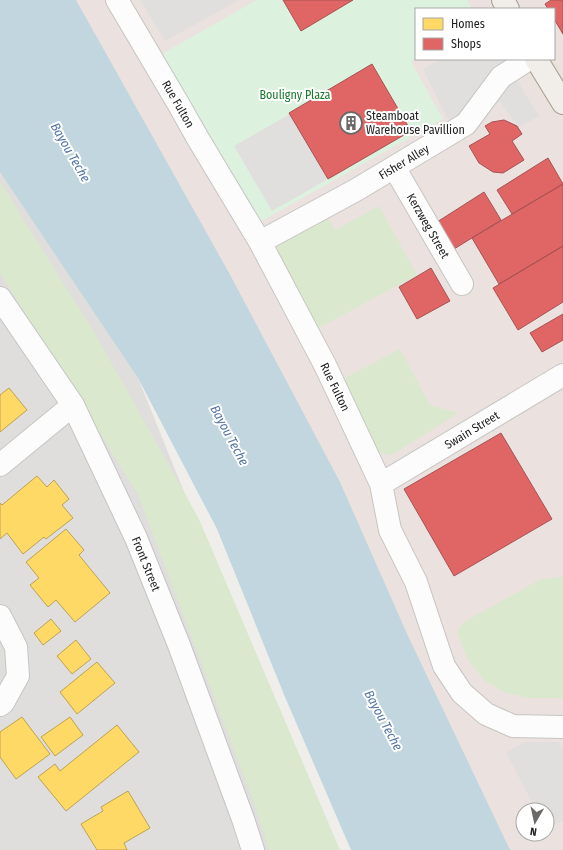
<svg xmlns="http://www.w3.org/2000/svg" width="563" height="850" font-family="'Fira Sans Condensed',sans-serif">
	<style>
		.residential { fill: #dfdedc }
		.commercial { fill: #ebe1de; fill-rule: evenodd }
		.grass { fill: #dae9cd }
		.park { fill: #dcf2de }
		.parking { fill: #e0dfde }
		.water { fill: #c2d6df }
		.homes { fill: #ffd966; stroke: #bda252 }
		.shops { fill: #e06666; stroke: #a75252 }
		.lines { fill: none; stroke-linecap: round; stroke-linejoin: round }
		.minor-casing { stroke: #c5c5c3; stroke-width: 24 }
		.primary-casing { stroke: #a49d8a; stroke-width: 24 }
		.minor { stroke: #fdfcfc; stroke-width: 22 }
		.primary { stroke: #f1ede8; stroke-width: 22 }
		.labels { text-anchor: middle; stroke-width: 4; stroke-linejoin: round; paint-order: stroke }
		.park-label { font-size: 12px; fill: #187828; stroke: #fff }
		.street-label { font-size: 12px; fill: #222; stroke: #fff }
		.poi-label { font-size: 12px; fill: #222; stroke: #fff; text-anchor: start }
		.water-label { font-size: 13px; font-style: italic; fill: #5374a1; stroke: #fff }
	</style>
	<rect width="100%" height="100%" fill="#efeeeb"/>
	<path class="residential" d="M0 166 138 378 329 850H0Z"/>
	<path class="commercial" d="M49 0H563V850H504ZM416 9H554V59H416ZM523 810H547V834H523Z"/>
	<path class="grass" d="M0 182 95 334 199 519 340 850H269L253 800 138 494 0 273Z
		M379 206 417 275 315 330 270 249 328 218 335 230Z
		M400 349 430 405 458 413 392 455 377 453 339 381Z
		M563 577V698H530L505 693 484 680 468 660 457 632 462 623 541 579Z"/>
	<path class="park" d="M257 0H467L472 9H416V59L411 62 443 119 258 223 162 54Z"/>
	<path class="parking" d="M140 0H239L165 41Z
		M441 59H504L539 116 519 127 500 102 478 114 472 124 447 118 423 69Z
		M290 114 328 179 272 211 234 146Z
		M525 742H559L563 749V821L547 829V810H536L506 752Z"/>
	<path class="water" d="M0 0H76L228 271 340 482 408 636 510 850H351L285 697 217 529 138 378 0 172Z"/>
	<path class="homes" d="M9 388 27 410 0 432V395Z
		M37 476 47 487 54 480 69 499 62 505 73 518 46 539 44 537 23 554 7 533 0 539V503L2 505Z
		M66 529 84 550 79 555 110 593 75 622 56 600 48 607 30 585 39 578 26 562Z
		M51 619 61 631 43 645 34 633Z
		M76 640 91 659 72 674 57 656Z
		M97 662 115 683 77 714 60 692Z
		M22 717 50 754 16 779 0 757V732Z
		M70 717 83 735 55 756 41 737Z
		M117 725 139 752 66 811 38 777 55 764 60 771Z
		M128 791 150 828 124 843 127 850H97L81 824 103 811 101 807Z"/>
	<path class="shops" d="M283 0H353L301 31Z
		M551 0H563V34L554 19V9H548L545 4Z
		M372 64 411 131 328 179 289 113Z
		M504 120 517 126 522 134 512 141 524 160 503 173 493 172 479 163 469 146 490 134 485 126 492 122Z
		M548 158 563 184 512 214 497 190Z
		M563 184V246L499 284 472 238Z
		M484 192 501 220 454 249 437 222Z
		M563 246V302L518 330 493 288Z
		M431 268 450 301 417 319 399 287Z
		M563 314V340L542 352 530 333Z
		M501 433 552 519 454 576 404 489Z"/>
	<g class="lines">
		<g class="minor-casing">
			<path id="minor" d="M117 0 179 105 197 137 260 242 325 365 381 484 390 530 416 582 444 666 462 693 486 714 513 726 563 727
				M394 167 462 284
				M260 242 356 190 466 124 501 77 529 59
				M0 298 73 405 136 538 179 645 243 819 253 850
				M0 465 73 405
				M381 484 563 375
				M0 616 16 647 18 676 3 703 0 705"/>
		</g>
		<g class="primary-casing">
			<path id="primary" d="M503 0 508 9
				M536 59 563 103"/>
		</g>
		<use href="#minor" class="minor"/>
		<use href="#primary" class="primary"/>
	</g>
	<defs>
		<g id="building-ring" transform="scale(1.15)"><circle r="9.5" fill="#fff" stroke="#6a6968" stroke-width="1.5"/><path d="M-4-6H4V6H1V3H-1V6H-4ZM-2.5-4.3h1.7v1.8h-1.7ZM.8-4.3h1.7v1.8H.8ZM-2.5-1h1.7V.8h-1.7ZM.8-1h1.7V.8H.8Z" fill="#6a6968"/></g>
	</defs>
	<g fill-rule="evenodd">
		<use href="#building-ring" x="351" y="123"/>
	</g>
	<g class="labels">
		<g class="park-label">
			<text x="295" y="99">Bouligny Plaza</text>
		</g>
		<g class="street-label">
			<text transform="translate(178 104) rotate(60)" y="4">Rue Fulton</text>
			<text transform="translate(404 162) rotate(-31)" y="4">Fisher Alley</text>
			<text transform="translate(428 226) rotate(60)" y="4">Kerzweg Street</text>
			<text transform="translate(335 387) rotate(64)" y="4">Rue Fulton</text>
			<text transform="translate(472 430) rotate(-31)" y="4">Swain Street</text>
			<text transform="translate(146 564) rotate(68)" y="4">Front Street</text>
		</g>
		<g class="poi-label">
			<text x="366" y="120">Steamboat<tspan x="366" dy="14">Warehouse Pavillion</tspan></text>
		</g>
		<g class="water-label">
			<text transform="translate(71 152) rotate(60)" y="5">Bayou Teche</text>
			<text transform="translate(230 435) rotate(62)" y="5">Bayou Teche</text>
			<text transform="translate(384 720) rotate(62)" y="5">Bayou Teche</text>
		</g>
	</g>
	<rect x="415" y="8" width="140" height="52" fill="#ffffff" stroke="#a7a7a7"/>
	<rect x="423" y="18" width="20" height="12" fill="#ffd966" stroke="#a7a7a7"/>
	<text x="451" y="28" font-size="12" fill="#222222">Homes</text>
	<rect x="423" y="38" width="20" height="12" fill="#e06666" stroke="#a7a7a7"/>
	<text x="451" y="48" font-size="12" fill="#222222">Shops</text>
	<g transform="translate(535 822) rotate(189)"><circle r="19" fill="#ffffff" stroke="#a7a7a7"/>
	<path d="M0-3L7 15L0 10L-7 15Z" fill="#6a6968"/>
	<text y="-6" font-size="11" font-weight="bold" text-anchor="middle" fill="#222222">N</text>
	</g>
</svg>
